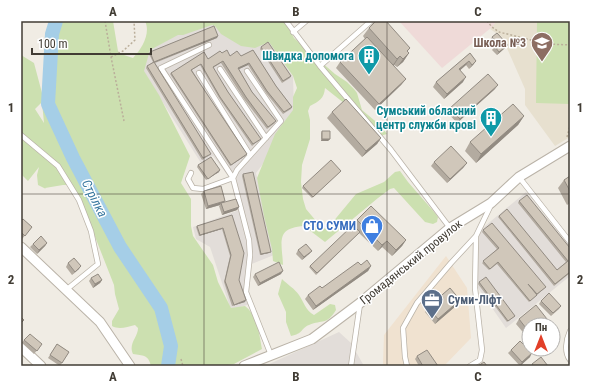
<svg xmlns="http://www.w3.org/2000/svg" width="591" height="387" font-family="'Roboto Condensed',sans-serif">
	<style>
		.commercial { fill: #f0e2d0 }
		.industrial { fill: #e2ddd9 }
		.education { fill: #e7e0cf }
		.medical { fill: #efdad8 }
		.green { fill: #cce0b0; fill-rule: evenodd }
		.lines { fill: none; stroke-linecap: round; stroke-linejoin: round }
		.river { stroke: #a5cee7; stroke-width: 14 }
		.lane-casing { stroke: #bab3a8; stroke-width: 6 }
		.street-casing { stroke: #bab3a8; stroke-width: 11 }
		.path { stroke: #baae9a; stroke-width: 1.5; stroke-dasharray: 2 2; stroke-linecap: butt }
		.lane { stroke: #fff; stroke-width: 4.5 }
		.street { stroke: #fff; stroke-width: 9 }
		.wall { fill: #b3aba0 }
		.shaded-wall { fill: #928b82 }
		.building { fill: #d0c7ba; stroke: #928b82 }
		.grid { fill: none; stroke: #413c34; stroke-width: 1; stroke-opacity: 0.55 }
		.labels { text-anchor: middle; stroke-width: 3; stroke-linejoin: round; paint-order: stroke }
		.education-label { font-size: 12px; font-weight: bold; fill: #785e54; stroke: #fff; text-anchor: end }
		.culture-label { font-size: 12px; font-weight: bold; fill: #0d838f; stroke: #fff; text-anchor: end }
		.shop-label { font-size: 12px; font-weight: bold; fill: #366cbe; stroke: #fff; text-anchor: end }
		.street-label { font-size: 12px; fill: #413c34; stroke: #fff }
		.service-label { font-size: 12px; font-weight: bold; fill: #4e5e75; stroke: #fff; text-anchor: start }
		.water-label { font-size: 13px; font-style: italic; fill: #3a78a0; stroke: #fff }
		.neatline { fill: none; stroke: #413c34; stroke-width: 1.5 }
		.grid-label { font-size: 13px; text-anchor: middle; font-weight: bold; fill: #413c34 }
	</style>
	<rect width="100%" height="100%" fill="#f0ece4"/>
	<path class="commercial" d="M446 256 467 288 471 338 444 366H384L383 363 384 335Z"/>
	<path class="industrial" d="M212 22 271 42 293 77 294 110 283 138 256 173 274 255 249 265 246 287 250 304 231 310 210 247 196 239 193 227 239 210 229 177 213 156 201 163 143 71 149 50 182 32Z
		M526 192 570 247V276L506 328 476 285 479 231Z
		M339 332 351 343 364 366H265Z"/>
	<path class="education" d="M497 21H570V137L555 146 525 105V89L502 37 490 29Z"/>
	<path class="medical" d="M399 21H497L492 27 442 68Z"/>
	<path class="green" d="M53 21H113L118 51 121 54 133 58C142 49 151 33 145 21H289L292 34 294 38 312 54 335 74 347 82 354 89 357 93 362 110 381 126 387 134 376 137 354 111 325 88C324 99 319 101 310 106L308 111 310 120V139L302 165 301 182 303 199 306 209 322 228 327 229 356 194 384 182 395 172 400 171 408 182 435 213 438 217 437 222 433 224 425 222 394 188 390 189 378 198 325 242 304 226C275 228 282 242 283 265L273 261 272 249 264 216 257 178 275 134 293 110V97L297 88 293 76 269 42 255 48 241 46 221 34 215 26 212 25 183 35H178L150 50 144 71 159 95 190 156 181 183 191 199V226L193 236 213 265 218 282 231 308 245 306C258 316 259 334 262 349L234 364 222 366H151C148 354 143 356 133 354 128 344 138 337 138 328L135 325C127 327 119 330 112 326V321L119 309 115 294 114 285 90 224 68 185H63L45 188 46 189 38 185 37 175 39 167 28 181 21 174V55L34 63 42 93 49 52ZM42 102 44 123 35 109Z
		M537 21H570V104L536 103Z
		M282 279C287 284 295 289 299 295 304 302 305 310 314 315L330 304 335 305 336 310C326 326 323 319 309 325 301 328 303 334 291 336L286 322V312L278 294Z"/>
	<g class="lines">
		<path class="river" d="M56 21 52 34 48 104 73 158 120 247 161 308 171 346 168 366"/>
		<g class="lane-casing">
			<path id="lane" d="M286 21 320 66 391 150 450 228
				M293 32 306 21
				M320 66 371 21
				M220 69 266 138
				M247 71 281 121 237 170 233 178 249 240 250 255 246 292 271 355
				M199 73 250 155
				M21 135 58 166 79 200 91 231 98 264 66 290
				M191 173 188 179 193 188 203 189 233 178 161 68 209 45
				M519 177 570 242
				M570 331C566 340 564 352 570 360
				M351 366 360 304
				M407 366 405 357 403 328 417 303 451 263 476 236
				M470 366 480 360 482 350 475 288 476 236 491 205"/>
		</g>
		<g class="street-casing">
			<path id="street" d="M21 247 100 322 130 366
				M21 347 41 366
				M244 366 312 339 360 303 450 228 491 203 519 177 570 146"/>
		</g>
		<path class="path" d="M105 21 111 57 124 121
			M487 21 492 27 499 32 547 44 570 45
			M111 57 123 51 135 40 134 21
			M567 137 570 126
			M181 359 183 366"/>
		<use href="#lane" class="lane"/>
		<use href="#street" class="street"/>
	</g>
	<path class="wall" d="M369 28 410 48 407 52 409 53 403 62 397 67 394 65 393 66 406 79 401 85 375 110 336 68 340 62 365 39 363 36Z
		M492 37 505 48 497 55 492 50 495 46 490 41Z
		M217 38 155 63 210 155 202 160 146 68 147 66 153 62 149 54 150 52Z
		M261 47 291 76 290 78 282 83 260 49Z
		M253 50 276 86 292 107 291 109 283 114 266 93 248 65 239 69 252 92 275 123 267 129 244 99 221 63 213 68 228 92 259 140 252 146 219 98 200 65 192 70 245 156 230 166 170 74 171 73 208 59 222 53 230 56H241Z
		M470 53 476 61 473 65 469 69 466 65 460 70 463 82 444 99 433 87 436 82Z
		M495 89 457 123 447 112 450 108Z
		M332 112 381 138 377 144 362 157 327 118Z
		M524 116 518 125 476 163 465 151 470 142Z
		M322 131 330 139 328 141H321V133Z
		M434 162 467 163 463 168 447 183 431 166Z
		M198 165 219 172 206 180 197 167Z
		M341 171 312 198 302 188 303 186Z
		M243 174 271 252 269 253 260 255 242 176Z
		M570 176V203L567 205 558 188 564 180Z
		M204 191 224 202 239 207 237 210 222 215 219 206 220 205 206 209 201 194Z
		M519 201 570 248V273L554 286 498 217 499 216 557 270 566 262 518 203Z
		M232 215 239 280 245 302 232 306 224 282 230 256 222 229 199 236 196 227 197 226Z
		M357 220 406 240 402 246 392 256 382 247 378 251 359 233 316 275 309 267 310 266 354 226Z
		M21 221 32 227 22 239 21 237Z
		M483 230 546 287 529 302 497 264 489 270 482 263 497 249 482 232Z
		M47 243 45 246 37 254 30 247 33 244Z
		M298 250 312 251 309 254 302 260 296 254Z
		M68 263 79 269 72 275 66 267Z
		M361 265 371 266 368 271 313 310 305 299 308 295 322 288Z
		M255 274H281L258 286 253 277Z
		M91 278 102 280 100 283 93 288 89 281Z
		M479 282 515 316 514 317 507 322 478 284Z
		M541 301 561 306 559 309 551 316 539 304Z
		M457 305 435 324 425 312 428 307Z
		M519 319H547L542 325H529V336L527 337 516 324Z
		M24 340 42 344 34 354 22 343Z
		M57 344 69 352 60 366 48 358Z
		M511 350 530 357 520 366 508 353Z
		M417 356 438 366H419L415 359Z"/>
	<path class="shaded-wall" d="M218 36 217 38 153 63 154 62Z
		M508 45 505 48 497 55 499 52Z
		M409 53 403 62 397 67 403 59Z
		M400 56 394 65 391 68 397 59Z
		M469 61 466 65 456 74 459 69Z
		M476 61 473 65 469 69 472 65Z
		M249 63 248 65 237 70 238 68Z
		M466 77 463 82 444 99 447 94Z
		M406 79 401 85 375 110 379 104Z
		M498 85 495 89 457 123 460 119Z
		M524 116 518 125 476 163 481 154Z
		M381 138 377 144 362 157 366 151Z
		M322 139H330L328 141H321Z
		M247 154 245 156 230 166 231 165Z
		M467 163 463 168 447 183 450 179Z
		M220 170 219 172 206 180 208 179Z
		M225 201 223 204 221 203 220 205 206 209 208 206Z
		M239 207 237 210 222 215 224 212Z
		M223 228 222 229 199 236 200 235Z
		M406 240 402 246 392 256 396 250Z
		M387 241 382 247 378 251 382 245Z
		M47 243 45 246 37 254 39 250Z
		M312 251 309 254 302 260 304 257Z
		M271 252 269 253 260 255 261 254Z
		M81 266 79 269 72 275Z
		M371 266 368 271 313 310 316 306Z
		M283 271 281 274 258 286 260 283Z
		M102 280 100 283 93 288 95 284Z
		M246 300 245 302 232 306 234 305Z
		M460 300 457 305 435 324 438 319Z
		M547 319 542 325H540Z
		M532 353 530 357 520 366 522 362Z"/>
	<path class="building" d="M376 21H386L410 48 407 51 409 53 403 59 400 56 397 59 369 28Z
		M214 26 218 36 154 62 150 52Z
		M497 33 508 45 499 52 495 47 498 44 492 37Z
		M367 37 406 79 379 104 340 62Z
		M268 42 291 76 283 81 261 47Z
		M227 50 230 56 237 51 241 56 253 50 276 86 292 107 284 112 267 91 249 63 238 68 252 92 276 121 268 127 246 97 223 61 213 67 228 92 261 139 253 144 220 97 201 64 191 70 247 154 231 165 171 73 204 52 208 59 220 51 222 53Z
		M470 53 476 61 472 65 469 61 459 69 466 77 447 94 436 82Z
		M154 62 211 154 203 158 147 66Z
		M488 74 498 85 460 119 450 108Z
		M346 99 381 138 366 151 332 112Z
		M513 104 524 116 481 154 470 142Z
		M322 131H330V139H322Z
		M451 146 467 163 450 179 434 162Z
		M211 157 220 170 208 179 198 165Z
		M331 160 341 171 313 197 303 186Z
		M253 172 271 252 261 254 243 174Z
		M570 176V191L564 180Z
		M221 186 225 201 208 206 204 191Z
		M527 195 570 248V272L555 284 499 216 507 209 557 270 568 261 519 201Z
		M236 199 239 207 224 212 221 203Z
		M371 206 406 240 396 250 387 241 382 245 357 220Z
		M232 215 244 253 239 280 246 300 234 305 225 281 231 255 223 228 200 235 197 226Z
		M23 219 32 227 25 236 21 232V221Z
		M492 223 546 287 537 294 528 284 537 295 530 301 498 262 490 269 483 261 499 248 483 230Z
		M353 225 360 232 317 273 310 266Z
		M41 236 47 243 39 250 33 244Z
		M306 244 312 251 304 257 298 250Z
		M74 258 81 266 75 272 68 263Z
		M367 260 371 266 316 306 308 295 320 286 322 288 358 262 361 265Z
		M279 262 283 271 260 283 255 274Z
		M98 274 102 280 95 284 91 278Z
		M486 277 515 316 508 321 479 282Z
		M450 288 460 300 438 319 428 307Z
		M549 293 561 306 553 313 541 301Z
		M536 305 547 319 540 325H529V332L519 319Z
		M21 317 24 320 21 323Z
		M30 334 42 344 37 351 24 340Z
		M520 341 532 353 522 362 511 350Z
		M57 344 69 352 62 363 50 355Z
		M427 350 438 366H423L417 356Z
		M541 357 548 366H533L532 364Z
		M484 362 487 366H478Z"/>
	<path class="grid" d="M204 21V366M387 21V366M21 194H570"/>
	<defs>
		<g id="school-pin" transform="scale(1.15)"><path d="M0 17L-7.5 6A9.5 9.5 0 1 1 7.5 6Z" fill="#8d6e63" stroke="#fff"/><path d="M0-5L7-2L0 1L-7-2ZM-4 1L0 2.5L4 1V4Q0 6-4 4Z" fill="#fff"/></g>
		<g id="building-pin" transform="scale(1.15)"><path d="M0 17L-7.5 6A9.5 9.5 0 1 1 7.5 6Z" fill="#0f9aa8" stroke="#fff"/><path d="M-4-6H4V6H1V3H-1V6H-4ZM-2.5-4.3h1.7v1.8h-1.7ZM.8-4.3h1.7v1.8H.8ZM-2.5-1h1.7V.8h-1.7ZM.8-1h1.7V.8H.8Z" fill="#fff"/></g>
		<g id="shop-pin" transform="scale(1.15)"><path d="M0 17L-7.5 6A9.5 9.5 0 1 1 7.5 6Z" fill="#3f7fe0" stroke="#fff"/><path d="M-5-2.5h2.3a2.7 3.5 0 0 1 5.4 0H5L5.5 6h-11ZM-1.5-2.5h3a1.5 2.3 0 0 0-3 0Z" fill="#fff"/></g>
		<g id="office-pin" transform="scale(1.15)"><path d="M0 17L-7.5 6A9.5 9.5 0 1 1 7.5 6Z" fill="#5c6f8a" stroke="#fff"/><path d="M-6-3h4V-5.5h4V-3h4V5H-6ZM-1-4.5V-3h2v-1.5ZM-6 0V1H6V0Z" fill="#fff"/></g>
	</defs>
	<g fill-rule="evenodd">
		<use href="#school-pin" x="542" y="43"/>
		<use href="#building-pin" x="369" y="56"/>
		<use href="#building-pin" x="491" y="118"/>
		<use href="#shop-pin" x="372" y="226"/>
		<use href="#office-pin" x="432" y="300"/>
	</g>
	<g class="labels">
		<g class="education-label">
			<text x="526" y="47">Школа №3</text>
		</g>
		<g class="culture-label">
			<text x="354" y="60">Швидка допомога</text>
			<text x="476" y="115">Сумський обласний<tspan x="476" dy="14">центр служби крові</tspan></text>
		</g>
		<g class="shop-label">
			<text x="356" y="230">СТО СУМИ</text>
		</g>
		<g class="street-label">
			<text transform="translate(411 262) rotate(-39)" y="4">Громадянський провулок</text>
		</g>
		<g class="service-label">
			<text x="448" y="304">Суми-Ліфт</text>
		</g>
		<g class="water-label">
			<text transform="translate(95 198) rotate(63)" y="5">Стрілка</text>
		</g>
	</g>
	<rect width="591" height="387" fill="none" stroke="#ffffff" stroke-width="44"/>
	<g transform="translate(541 337)"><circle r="19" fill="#ffffff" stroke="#b3b1ae"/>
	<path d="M0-3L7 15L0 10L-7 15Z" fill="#e23f28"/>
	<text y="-6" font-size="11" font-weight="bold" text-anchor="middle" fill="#413c34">Пн</text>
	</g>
	<path d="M32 48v6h119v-6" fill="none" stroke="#413c34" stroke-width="2"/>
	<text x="38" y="48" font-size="12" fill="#413c34" stroke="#ffffff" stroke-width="3" paint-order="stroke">100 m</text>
	<rect x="22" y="22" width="547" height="343" class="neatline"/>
	<g class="grid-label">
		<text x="113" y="16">A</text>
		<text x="296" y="16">B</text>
		<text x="478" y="16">C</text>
		<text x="11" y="112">1</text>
		<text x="580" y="112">1</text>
		<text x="11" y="284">2</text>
		<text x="580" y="284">2</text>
		<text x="113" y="381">A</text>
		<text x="296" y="381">B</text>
		<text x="478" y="381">C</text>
	</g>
</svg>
